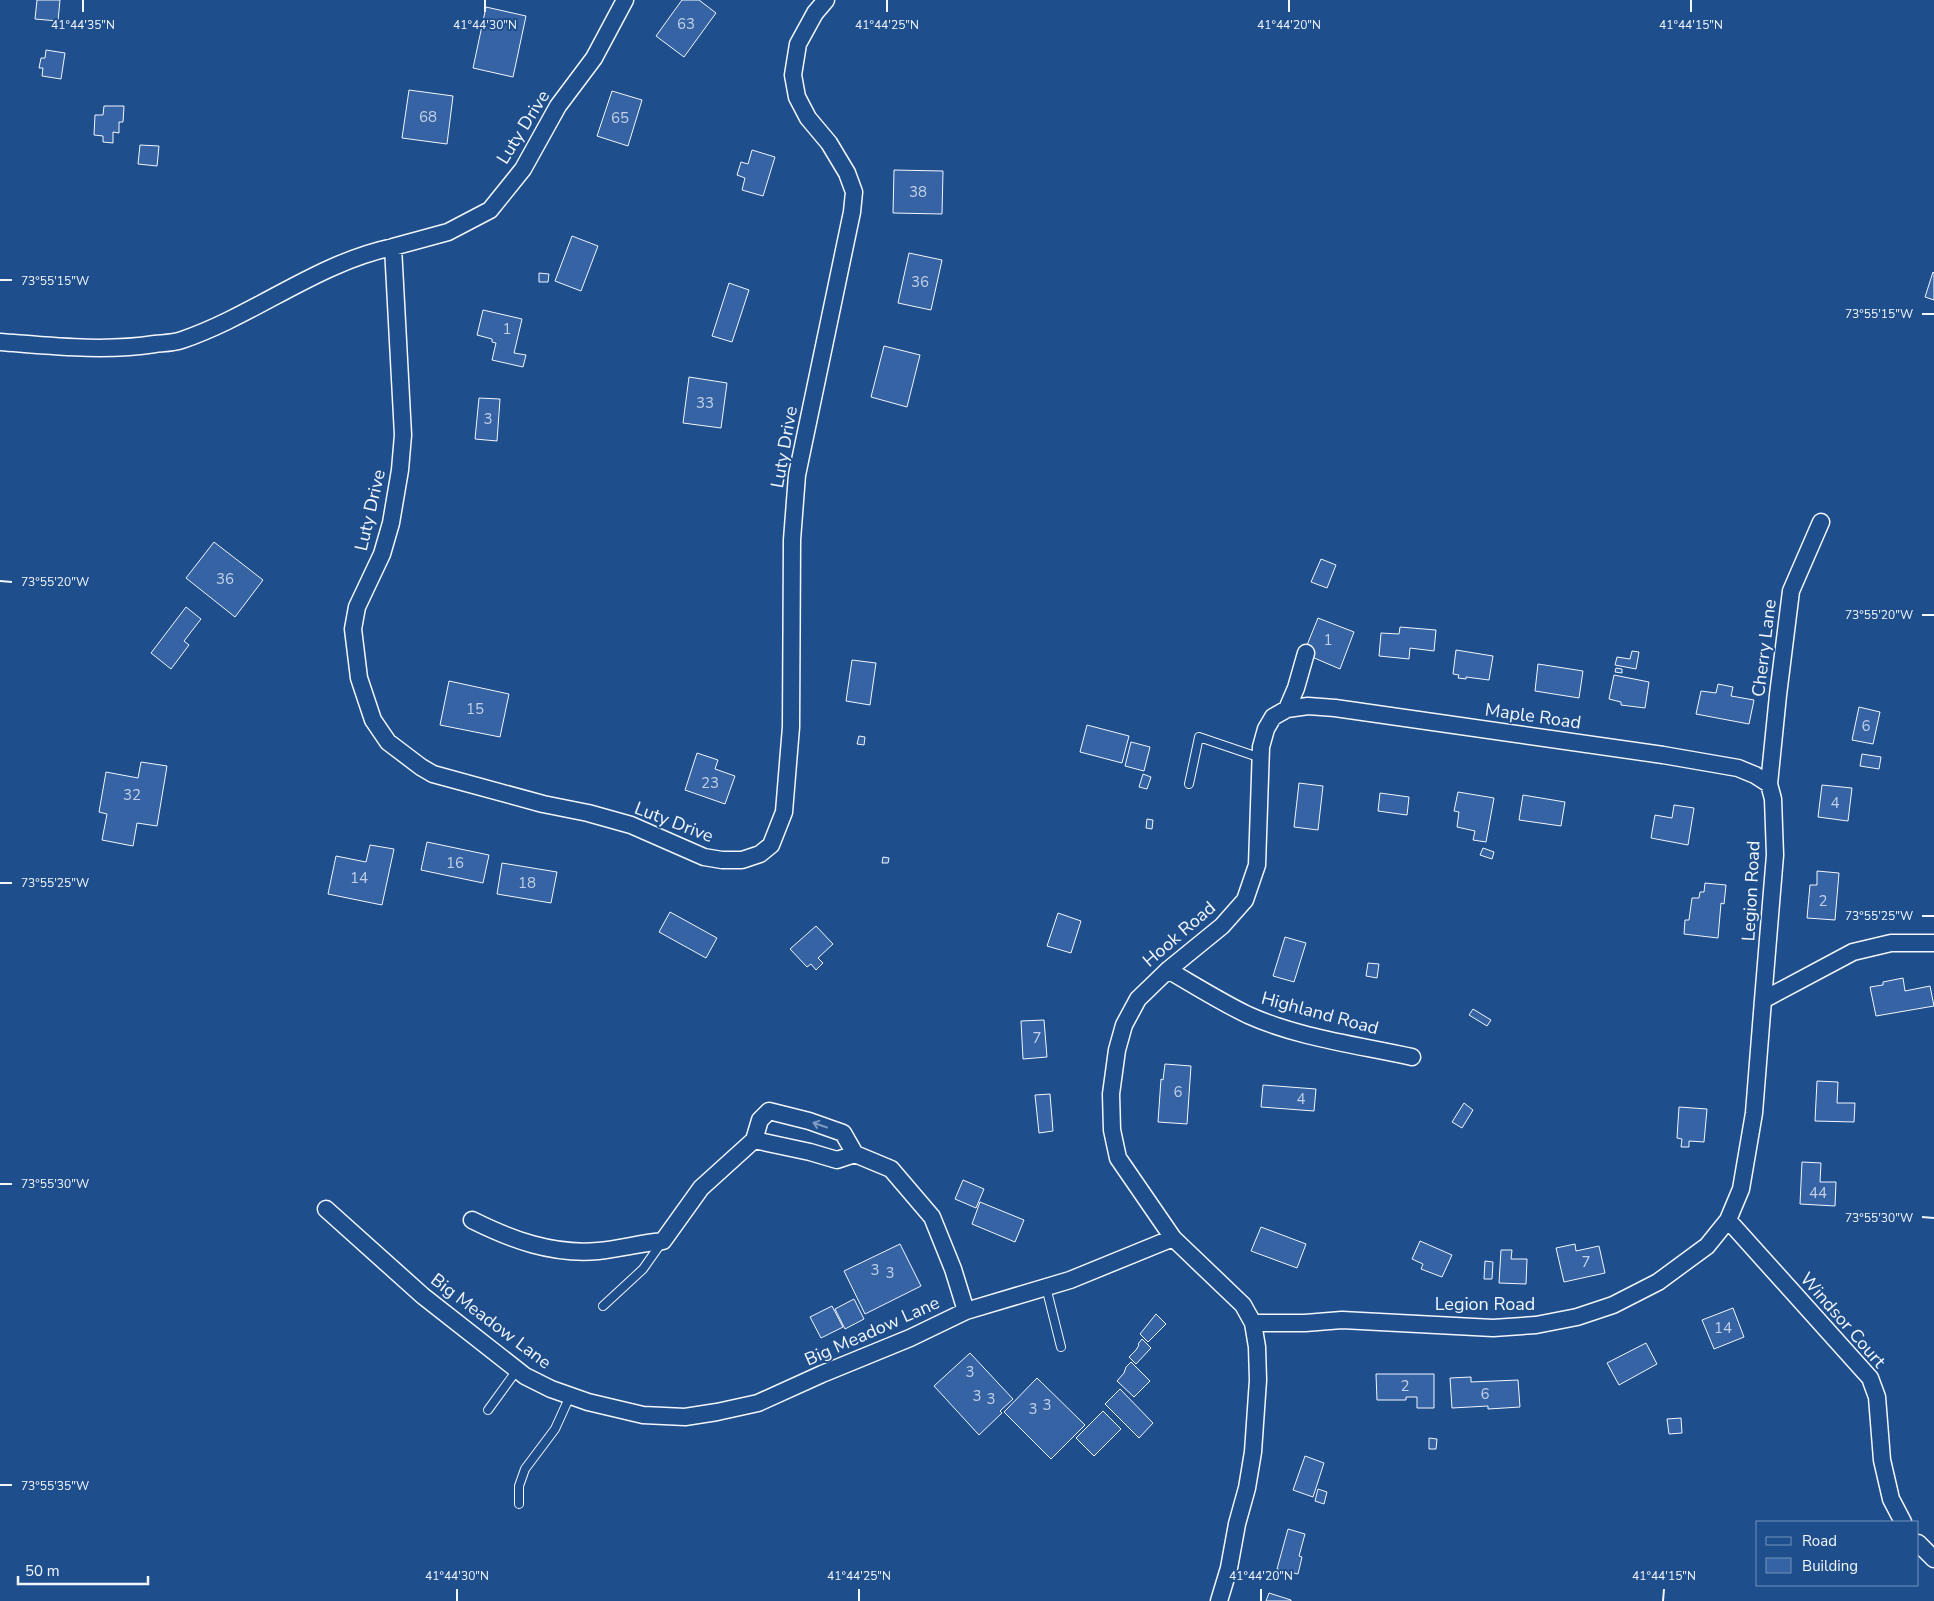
<svg xmlns="http://www.w3.org/2000/svg" width="1934" height="1601" font-family="'Nunito Sans',sans-serif">
	<style>
		.building { fill: #3563a3; stroke: #f2f6ff }
		.lines { fill: none; stroke-linecap: round; stroke-linejoin: round }
		.lane-casing { stroke: #f2f6ff; stroke-width: 10 }
		.street-casing { stroke: #f2f6ff; stroke-width: 19 }
		.lane { stroke: #1f4e8c; stroke-width: 8 }
		.street { stroke: #1f4e8c; stroke-width: 16 }
		.oneway { stroke: #7e9ac0 }
		.ticks { fill: none; stroke: #f2f6ff; stroke-width: 2 }
		.labels { text-anchor: middle; stroke-width: 4; stroke-linejoin: round; paint-order: stroke }
		.number-label { font-size: 15px; fill: #c3d1e8 }
		.street-label { font-size: 18px; fill: #f2f6ff; stroke: #1f4e8c }
		.ticks-label { font-size: 12px; text-anchor: middle; fill: #f2f6ff; stroke: #1f4e8c; stroke-width: 4; stroke-linejoin: round; paint-order: stroke }
	</style>
	<rect width="100%" height="100%" fill="#1f4e8c"/>
	<path class="building" d="M37 0H60L58 21 35 19Z
		M682 0H699L716 13 684 57 656 36Z
		M486 7 526 16 513 77 473 68Z
		M46 50 65 53 61 79 42 76 43 68H39L41 58H45Z
		M409 90 453 96 447 144 402 138Z
		M612 91 642 100 628 146 597 136Z
		M104 106H124L123 122H119V133L113 132V143L103 142V136L94 135 95 115H103Z
		M140 145 159 146 157 166 138 164Z
		M752 150 775 157 763 196 742 190 745 178 737 175 741 162 748 164Z
		M894 170 943 171 942 214 893 213Z
		M572 236 598 246 581 291 555 281Z
		M909 253 942 260 931 310 898 303Z
		M1933 272 1934 273V300L1925 297Z
		M539 273 549 274 548 282H539Z
		M729 283 749 290 732 342 712 336Z
		M483 310 522 319 514 353 526 355 523 367 492 360 496 343 492 342V339L477 335Z
		M884 346 920 355 907 407 871 397Z
		M689 377 727 383 721 428 683 423Z
		M479 398 500 399 497 441 475 439Z
		M214 542 263 580 235 617 186 578Z
		M1321 559 1336 565 1327 588 1311 582Z
		M186 607 201 619 184 641 189 645 171 669 151 653Z
		M1318 618 1354 632 1340 669 1312 657 1305 650Z
		M1400 627 1436 630 1434 651 1410 648 1409 659 1379 656 1381 633 1399 634Z
		M1456 650 1493 656 1489 680 1466 677V679L1458 678 1459 675 1453 674Z
		M1632 651 1639 652 1636 669 1615 665 1617 657 1630 659Z
		M852 660 876 663 870 705 846 701Z
		M1538 664 1583 671 1579 698 1535 691Z
		M1616 668 1622 669V673L1615 672Z
		M1614 675 1649 682 1645 708 1621 705V702L1609 699Z
		M449 681 509 694 500 737 440 725Z
		M1718 684 1733 687 1731 696 1754 700 1749 724 1696 714 1701 691 1716 693Z
		M1859 707 1880 712 1873 744 1852 740Z
		M1087 725 1129 736 1122 763 1080 752Z
		M859 736 865 737 864 745 857 744Z
		M1131 742 1150 747 1144 771 1125 766Z
		M697 753 718 760 715 769 735 776 725 804 685 790Z
		M1862 754 1881 757 1879 769 1860 766Z
		M141 762 167 766 157 826 137 823 133 846 102 840 107 814 99 812 106 772 138 778Z
		M1143 774 1151 777 1147 789 1139 787Z
		M1299 783 1323 786 1318 830 1294 827Z
		M1822 785 1852 788 1848 821 1818 817Z
		M1458 792 1494 798 1486 842 1473 840 1475 831 1457 827 1459 812 1454 811Z
		M1380 793 1409 797 1407 815 1378 811Z
		M1523 795 1565 802 1561 826 1519 820Z
		M1674 805 1694 808 1688 845 1651 838 1655 815 1672 818Z
		M1147 819 1153 820 1152 829 1146 828Z
		M427 842 489 855 483 883 421 870Z
		M370 845 394 849 382 905 328 894 336 856 366 862Z
		M1483 848 1494 852 1492 859 1480 855Z
		M883 857 889 858 888 863H882Z
		M502 863 557 872 551 903 497 894Z
		M1817 871 1839 873 1835 920 1807 918 1810 885H1817Z
		M1705 883 1726 885 1724 904 1721 903 1718 938 1684 934 1685 920H1689L1692 898H1699L1700 892H1704Z
		M670 912 717 938 706 958 659 932Z
		M1058 913 1081 921 1071 953 1047 946Z
		M816 926 833 944 818 958 823 963 816 970 811 964 807 967 790 949Z
		M1285 937 1306 943 1294 982 1273 976Z
		M1368 963 1379 964 1377 978 1366 976Z
		M1903 978 1905 991 1930 986 1934 1006 1876 1016 1870 987 1883 985V982Z
		M1473 1009 1491 1020 1487 1026 1469 1015Z
		M1044 1020 1047 1057 1023 1059 1021 1021Z
		M1165 1064 1191 1066 1187 1124 1158 1122 1161 1079 1163 1080Z
		M1817 1081 1838 1082 1837 1103H1855L1854 1122 1815 1121Z
		M1263 1085 1316 1089 1314 1111 1261 1107Z
		M1050 1094 1053 1131 1039 1133 1035 1095Z
		M1464 1103 1473 1110 1462 1128 1452 1122Z
		M1679 1107 1707 1109 1704 1142 1689 1141V1147H1681L1682 1139 1677 1138Z
		M1802 1162 1821 1163 1820 1182H1836L1835 1206 1800 1204Z
		M963 1180 984 1189 976 1208 955 1199Z
		M980 1202 1024 1220 1015 1242 972 1224Z
		M1261 1227 1306 1244 1297 1268 1251 1251Z
		M1420 1241 1452 1255 1442 1277 1421 1269 1423 1264 1412 1259Z
		M900 1244 921 1286 865 1314 844 1271Z
		M1575 1244 1576 1251 1599 1246 1605 1273 1564 1282 1556 1248Z
		M1501 1250H1512L1511 1259H1527L1526 1284 1499 1283Z
		M1485 1261 1493 1262 1492 1279H1484Z
		M854 1299 864 1319 845 1329 835 1309Z
		M832 1306 843 1327 821 1338 810 1317Z
		M1733 1308 1744 1337 1714 1349 1702 1320Z
		M1156 1314 1166 1324 1148 1342 1140 1334Z
		M1142 1339 1151 1348 1136 1364 1129 1357 1136 1350 1139 1345 1138 1344Z
		M1646 1343 1657 1364 1619 1385 1607 1363Z
		M970 1353 1013 1399 1000 1411 1002 1413 979 1435 934 1386Z
		M1131 1362 1150 1381 1134 1397 1117 1381 1124 1373 1126 1367Z
		M1376 1374H1434V1408H1417V1397H1406V1400H1377Z
		M1471 1377V1382L1518 1380 1520 1407 1488 1409V1406L1452 1408 1450 1378Z
		M1037 1378 1085 1425 1051 1459 1004 1412Z
		M1120 1389 1153 1423 1139 1438 1105 1404Z
		M1103 1411 1121 1429 1094 1456 1076 1438Z
		M1681 1418 1682 1433 1669 1434 1667 1419Z
		M1429 1438 1437 1439 1436 1449H1429Z
		M1305 1456 1324 1463 1313 1497 1293 1490Z
		M1318 1489 1327 1492 1324 1504 1315 1501Z
		M1288 1529 1305 1534 1299 1556 1302 1557 1298 1574 1277 1569Z
		M1269 1593 1291 1600V1601H1266Z"/>
	<g class="lines">
		<g class="lane-casing">
			<path id="lane" d="M1189 784 1199 737 1261 758
				M1046 1287 1061 1347
				M603 1306 643 1269 662 1242
				M488 1410 517 1370
				M519 1504V1486L525 1469 555 1429 570 1396"/>
		</g>
		<g class="street-casing">
			<path id="street" d="M625 0 594 58 558 106 523 169 490 210 448 232 393 247 403 435 400 470 391 523 382 554 357 607 353 629 359 678 373 720 388 742 421 767 433 774 543 804 588 813 631 825 704 857 722 860H742L760 854 771 845 784 812 791 727 792 540 797 475 852 212 854 192 847 173 829 143 808 118 797 97 793 75 798 44 815 13 826 0
				M0 342C52 346 104 352 155 344 164 343 173 343 182 340 255 315 317 263 393 247
				M1287 709 1308 706 1335 708 1663 755 1738 768 1755 775 1769 784
				M1168 970C1194 985 1221 1002 1248 1015 1299 1038 1358 1045 1412 1057
				M1763 1000 1775 855 1773 799 1769 784 1778 695 1791 591 1821 522
				M754 1140 810 1152 837 1160 855 1154
				M326 1209 423 1296 525 1376 551 1389 588 1402 643 1415 685 1417 717 1412 758 1403 822 1374 910 1338 966 1311 1070 1280 1173 1238
				M472 1220C512 1240 553 1255 598 1251 620 1249 641 1243 663 1241L701 1188 754 1140 760 1120 769 1111 809 1121 843 1133 855 1154 891 1169 932 1217 953 1269 966 1311
				M1728 1220 1870 1378 1877 1397 1882 1460 1891 1499 1903 1522
				M1253 1323H1305L1342 1320 1493 1328 1536 1325 1577 1317 1613 1305 1658 1282 1707 1246 1728 1220 1741 1189 1754 1113 1763 1000 1853 952 1891 943H1934
				M1918 1543 1934 1559
				M1219 1601 1229 1568 1237 1524 1247 1488 1253 1452 1258 1380 1257 1347 1253 1323 1243 1305 1173 1238 1118 1158 1112 1130 1111 1094 1117 1050 1124 1025 1138 999 1168 970 1222 926 1245 900 1257 865 1261 747 1266 729 1273 717 1287 709 1296 688 1306 653"/>
		</g>
		<use href="#lane" class="lane"/>
		<use href="#street" class="street"/>
	</g>
	<defs><path id="oneway-shaft" d="M-6 0H5M1.5-3L5.5 0L1.5 3" fill="none" stroke-width="1.6" stroke-linecap="round" stroke-linejoin="round" transform="scale(1.25)"/></defs>
	<use class="oneway" href="#oneway-shaft" transform="translate(820 1125) rotate(-161)"/>
	<path class="ticks" d="M83 12V0M485 12V0M887 12V0M1289 12V0M1691 12V0M0 280H12M1922 314H1934M0 581 12 582M1922 615H1934M0 883H12M1922 916H1934M0 1184H12M1922 1217 1934 1218M0 1485H12M457 1601V1589M859 1601V1589M1261 1601V1589M1663 1601 1664 1589"/>
	<g class="labels">
		<g class="number-label">
			<text x="686" y="29">63</text>
			<text x="428" y="122">68</text>
			<text x="620" y="123">65</text>
			<text x="918" y="197">38</text>
			<text x="920" y="287">36</text>
			<text x="507" y="334">1</text>
			<text x="705" y="408">33</text>
			<text x="488" y="424">3</text>
			<text x="225" y="584">36</text>
			<text x="1328" y="645">1</text>
			<text x="475" y="714">15</text>
			<text x="1866" y="731">6</text>
			<text x="710" y="788">23</text>
			<text x="132" y="800">32</text>
			<text x="1835" y="808">4</text>
			<text x="455" y="868">16</text>
			<text x="359" y="883">14</text>
			<text x="527" y="888">18</text>
			<text x="1823" y="906">2</text>
			<text x="1037" y="1043">7</text>
			<text x="1178" y="1097">6</text>
			<text x="1301" y="1104">4</text>
			<text x="1818" y="1198">44</text>
			<text x="1586" y="1267">7</text>
			<text x="875" y="1275">3</text>
			<text x="890" y="1278">3</text>
			<text x="1723" y="1333">14</text>
			<text x="970" y="1377">3</text>
			<text x="1405" y="1391">2</text>
			<text x="1485" y="1399">6</text>
			<text x="977" y="1401">3</text>
			<text x="991" y="1404">3</text>
			<text x="1047" y="1410">3</text>
			<text x="1033" y="1414">3</text>
		</g>
		<g class="street-label">
			<text transform="translate(523 127) rotate(-58)" y="6">Luty Drive</text>
			<text transform="translate(784 447) rotate(-80)" y="6">Luty Drive</text>
			<text transform="translate(370 510) rotate(-77)" y="6">Luty Drive</text>
			<text transform="translate(1764 648) rotate(-83)" y="6">Cherry Lane</text>
			<text transform="translate(1533 716) rotate(8)" y="6">Maple Road</text>
			<text transform="translate(674 822) rotate(21)" y="6">Luty Drive</text>
			<text transform="translate(1751 891) rotate(-87)" y="6">Legion Road</text>
			<text transform="translate(1179 934) rotate(-41)" y="6">Hook Road</text>
			<text transform="translate(1320 1013) rotate(15)" y="6">Highland Road</text>
			<text x="1485" y="1310">Legion Road</text>
			<text transform="translate(1843 1320) rotate(49)" y="6">Windsor Court</text>
			<text transform="translate(491 1321) rotate(37)" y="6">Big Meadow Lane</text>
			<text transform="translate(872 1331) rotate(-24)" y="6">Big Meadow Lane</text>
		</g>
	</g>
	<g class="ticks-label">
		<text x="83" y="29">41°44'35"N</text>
		<text x="485" y="29">41°44'30"N</text>
		<text x="887" y="29">41°44'25"N</text>
		<text x="1289" y="29">41°44'20"N</text>
		<text x="1691" y="29">41°44'15"N</text>
		<text x="55" y="285">73°55'15"W</text>
		<text x="1879" y="318">73°55'15"W</text>
		<text x="55" y="586">73°55'20"W</text>
		<text x="1879" y="619">73°55'20"W</text>
		<text x="55" y="887">73°55'25"W</text>
		<text x="1879" y="920">73°55'25"W</text>
		<text x="55" y="1188">73°55'30"W</text>
		<text x="1879" y="1222">73°55'30"W</text>
		<text x="55" y="1490">73°55'35"W</text>
		<text x="457" y="1580">41°44'30"N</text>
		<text x="859" y="1580">41°44'25"N</text>
		<text x="1261" y="1580">41°44'20"N</text>
		<text x="1664" y="1580">41°44'15"N</text>
	</g>
	<rect x="1756" y="1521" width="162" height="65" fill="#1f4e8c" stroke="#7391ba"/>
	<rect x="1766" y="1537" width="25" height="8" fill="#1f4e8c" stroke="#7391ba"/>
	<text x="1802" y="1546" font-size="15" fill="#f2f6ff">Road</text>
	<rect x="1766" y="1558" width="25" height="15" fill="#3563a3" stroke="#7391ba"/>
	<text x="1802" y="1571" font-size="15" fill="#f2f6ff">Building</text>
	<path d="M18 1576v8h130v-8" fill="none" stroke="#f2f6ff" stroke-width="2.5"/>
	<text x="25" y="1576" font-size="15" fill="#f2f6ff" stroke="#1f4e8c" stroke-width="4" paint-order="stroke">50 m</text>
</svg>
